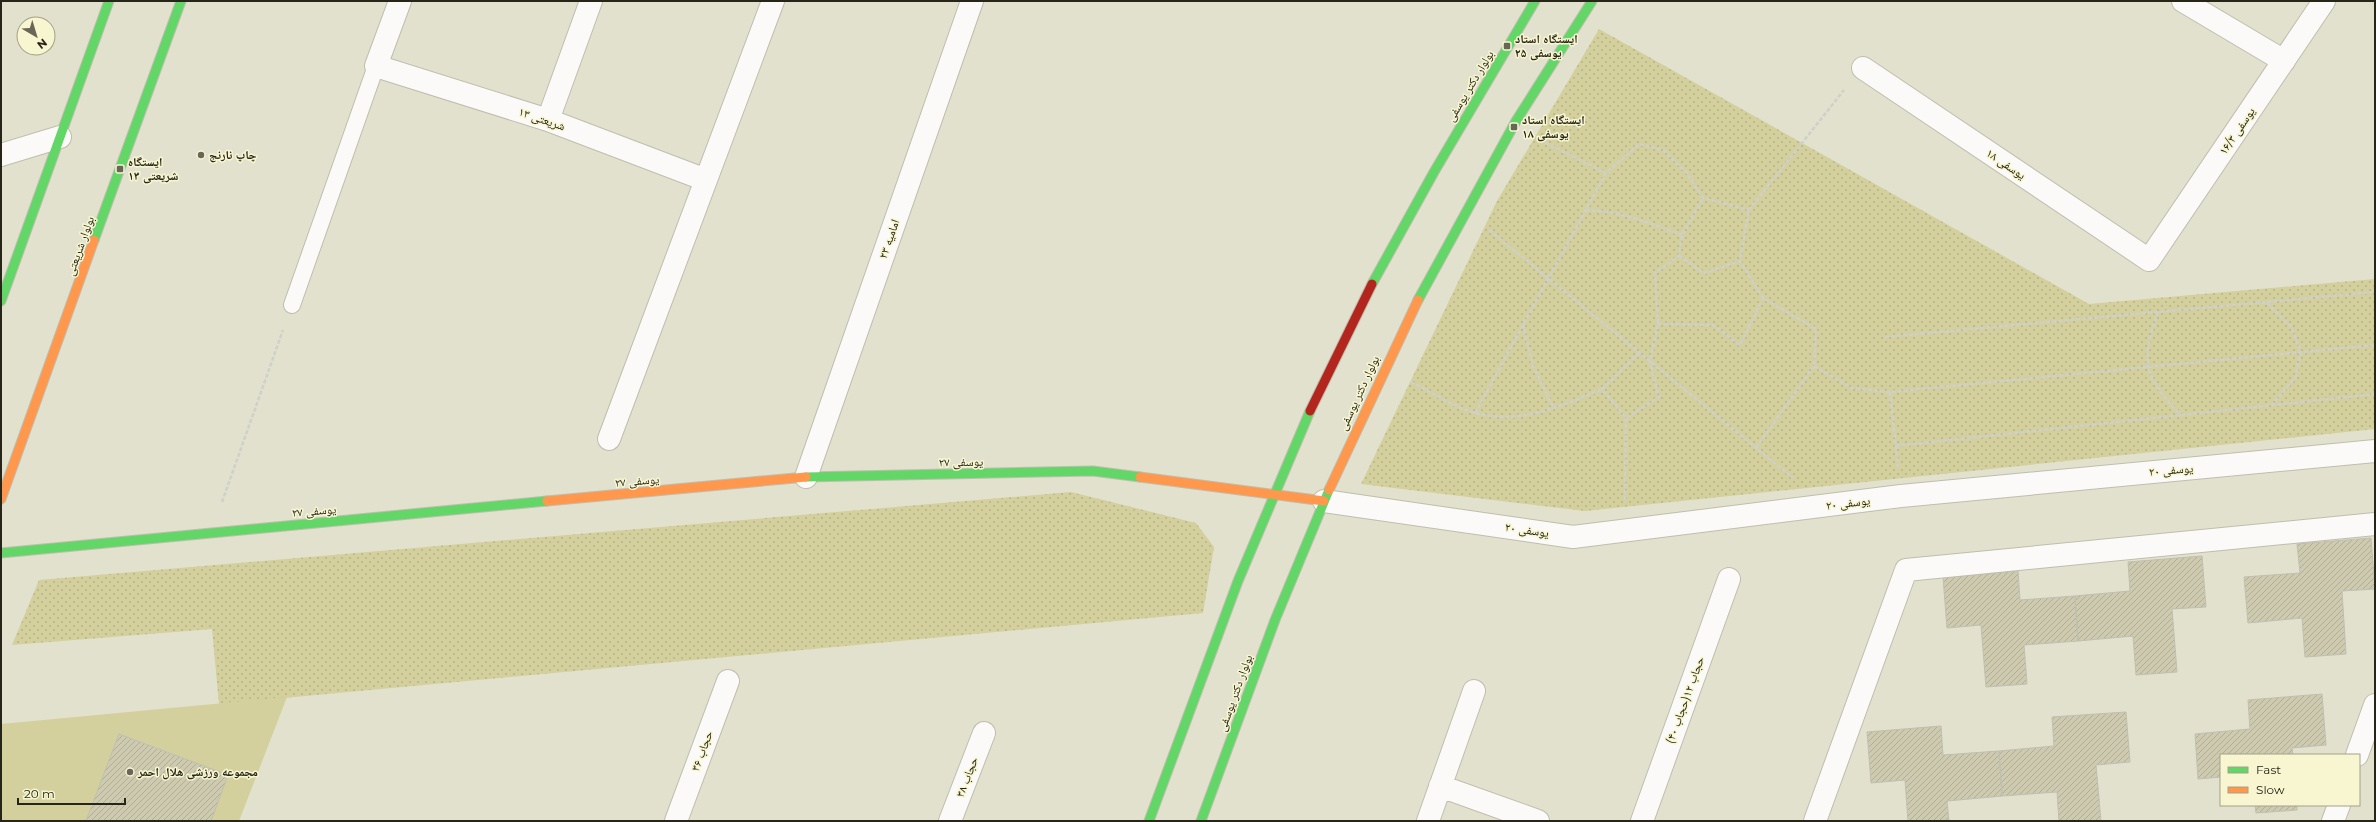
<svg xmlns="http://www.w3.org/2000/svg" width="2376" height="822" font-family="Montserrat,'Noto Naskh Arabic',sans-serif">
	<style>
		.grass { fill: url(#grass-dots) }
		.pitch { fill: #d3d09d }
		.building { fill: url(#building-hatch); stroke: #c0bfb0 }
		.lines { fill: none; stroke-linecap: round; stroke-linejoin: round }
		.lane-casing { stroke: #bfbeae; stroke-width: 18 }
		.street-casing { stroke: #bfbeae; stroke-width: 24 }
		.fast-casing { stroke: #bfbeae; stroke-width: 11 }
		.slow-casing { stroke: #bfbeae; stroke-width: 11 }
		.jam-casing { stroke: #bfbeae; stroke-width: 11 }
		.path { stroke: #d0d0ca; stroke-width: 2.5; stroke-dasharray: 4 2; stroke-linecap: butt }
		.lane { stroke: #fbfaf8; stroke-width: 16 }
		.street { stroke: #fbfaf8; stroke-width: 22 }
		.fast { stroke: #63d668; stroke-width: 9 }
		.slow { stroke: #ff974d; stroke-width: 9 }
		.jam { stroke: #b3261e; stroke-width: 9 }
		.poi-dot { fill: #686757; stroke: #f8f6d1; stroke-width: 1.5 }
		.labels { text-anchor: middle; stroke-width: 3; stroke-linejoin: round; paint-order: stroke }
		.poi-label { font-size: 12px; font-weight: bold; fill: #262518; stroke: #f8f6d1; text-anchor: start }
		.street-label { font-size: 12px; fill: #262518; stroke: #f8f6d1 }
	</style>
	<defs>
		<pattern id="grass-dots" width="8" height="8" patternUnits="userSpaceOnUse"><rect width="8" height="8" fill="#d3d09d"/><path d="M2 2h.1M6 6h.1" fill="none" stroke="#b5b286" stroke-width="1.8" stroke-linecap="round"/></pattern>
		<pattern id="building-hatch" width="6" height="6" patternUnits="userSpaceOnUse"><rect width="6" height="6" fill="#cdcab0"/><path d="M-1 1l2-2M0 6l6-6M5 7l2-2" fill="none" stroke="#b0ad97"/></pattern>
	</defs>
	<rect width="100%" height="100%" fill="#e2e1cd"/>
	<path class="grass" d="M1599 29 2089 304 2375 279V429L1585 511 1361 484 1497 201Z
		M1071 492 1196 523 1214 547 1203 613 219 704 212 629 12 645 39 580Z"/>
	<path class="pitch" d="M287 697 239 821H1V724Z"/>
	<path class="building" d="M2371 538 2375 589 2342 591 2346 654 2305 657 2302 618 2248 623 2244 577 2300 573 2297 544Z
		M2202 556 2206 607 2172 609 2177 672 2136 675 2133 636 2078 641 2075 596 2130 591 2128 562Z
		M2018 571 2020 600 2075 596 2078 641 2024 645 2027 684 1986 687 1981 625 1947 628 1943 577Z
		M2322 694 2326 745 2292 748 2293 755H2221V777L2198 779 2195 734 2250 729 2248 700Z
		M2126 712 2130 762 2096 765 2101 821H2059L2057 792 2002 796 1999 751 2054 746 2052 717Z
		M1941 726 1943 755 1999 751 2002 796 1947 801 1949 821H1908L1905 780 1871 783 1867 732Z
		M119 734 228 775 211 821H86Z
		M2255 805H2297V810L2256 813Z"/>
	<g class="lines">
		<g class="lane-casing">
			<path id="lane" d="M292 305 376 66"/>
		</g>
		<g class="street-casing">
			<path id="street" d="M400 1 376 66 548 120 706 180
				M2183 1 2284 61
				M1863 68 2149 260 2324 1
				M548 120 591 1
				M1 155 60 137
				M609 439 773 1
				M806 477 972 1
				M1324 501 1573 537 1901 496 2375 451
				M2357 755 2375 705
				M1440 786 1538 821
				M676 821 728 681
				M950 821 984 733
				M1428 821 1474 691
				M1642 821 1729 579
				M1815 821 1906 570 2375 524
				M2333 821 2339 805"/>
		</g>
		<g class="fast-casing">
			<path id="fast" d="M94 240 181 1
				M1372 284 1434 172 1535 1
				M1418 300 1516 121 1592 1
				M1 301 109 1
				M806 477 1093 471 1140 477
				M1 553 547 501
				M1149 821 1238 581 1310 411
				M1201 821 1275 620 1329 490"/>
		</g>
		<g class="slow-casing">
			<path id="slow" d="M1140 477 1324 501
				M1329 490 1418 300
				M1 499 94 240
				M547 501 806 477"/>
		</g>
		<g class="jam-casing">
			<path id="jam" d="M1310 411 1372 284"/>
		</g>
		<path class="path" d="M1540 140 1606 173
			M1586 210C1619 211 1650 223 1682 235
			M1489 230 1793 478
			M1679 256 1704 273 1740 261
			M2267 303 2291 327 2301 352 2295 378 2272 405
			M2158 312C2140 364 2143 375 2181 415
			M1523 324 1533 366 1554 409
			M1658 324 1713 325 1740 345 1763 298
			M1885 337 2375 292
			M1639 353 1602 389 1626 418 1659 397 1650 362 1658 324 1655 273 1679 256 1682 235 1703 198
			M1814 366 1852 388 1890 392 2375 345
			M1411 382C1429 391 1456 408 1475 413 1520 425 1562 406 1602 389
			M1890 392 1898 467
			M1475 413 1606 173 1639 144 1663 150 1687 173 1703 198 1749 210
			M1895 446 2375 394
			M1756 448 1814 366 1816 329 1763 298 1740 261 1749 210 1844 90
			M1625 500 1626 418
			M222 502 283 330"/>
		<use href="#lane" class="lane"/>
		<use href="#street" class="street"/>
		<use href="#fast" class="fast"/>
		<use href="#slow" class="slow"/>
		<use href="#jam" class="jam"/>
	</g>
	<g class="poi-dot">
		<rect x="1503" y="42" width="8" height="8" rx="2"/>
		<rect x="1510" y="123" width="8" height="8" rx="2"/>
		<circle cx="201" cy="155" r="4"/>
		<rect x="116" y="165" width="8" height="8" rx="2"/>
		<circle cx="130" cy="772" r="4"/>
	</g>
	<g class="labels">
		<g class="poi-label">
			<text x="1515" y="43">ایستگاه استاد<tspan x="1515" dy="14">یوسفی ۲۵</tspan></text>
			<text x="1522" y="124">ایستگاه استاد<tspan x="1522" dy="14">یوسفی ۱۸</tspan></text>
			<text x="209" y="159">چاپ نارنج</text>
			<text x="128" y="166">ایستگاه<tspan x="128" dy="14">شریعتی ۱۳</tspan></text>
			<text x="138" y="776">مجموعه ورزشی هلال احمر</text>
		</g>
		<g class="street-label">
			<text transform="translate(1470 86) rotate(-59)" y="4">بولوار دکتر یوسفی</text>
			<text transform="translate(542 119) rotate(19)" y="4">شریعتی ۱۳</text>
			<text transform="translate(2237 131) rotate(-56)" y="4">یوسفی ۱۶/۳</text>
			<text transform="translate(2006 164) rotate(34)" y="4">یوسفی ۱۸</text>
			<text transform="translate(889 239) rotate(-71)" y="4">امامیه ۲۳</text>
			<text transform="translate(80 246) rotate(-70)" y="4">بولوار شریعتی</text>
			<text transform="translate(1359 393) rotate(-65)" y="4">بولوار دکتر یوسفی</text>
			<text transform="translate(961 462) rotate(-1)" y="4">یوسفی ۲۷</text>
			<text transform="translate(2171 470) rotate(-5)" y="4">یوسفی ۲۰</text>
			<text transform="translate(637 481) rotate(-5)" y="4">یوسفی ۲۷</text>
			<text transform="translate(1848 503) rotate(-7)" y="4">یوسفی ۲۰</text>
			<text transform="translate(314 511) rotate(-5)" y="4">یوسفی ۲۷</text>
			<text transform="translate(1527 530) rotate(8)" y="4">یوسفی ۲۰</text>
			<text transform="translate(1235 693) rotate(-70)" y="4">بولوار دکتر یوسفی</text>
			<text transform="translate(1685 700) rotate(-70)" y="4">حجاب ۱۲(حجاب ۴۰)</text>
			<text transform="translate(702 751) rotate(-70)" y="4">حجاب ۳۶</text>
			<text transform="translate(967 777) rotate(-69)" y="4">حجاب ۳۸</text>
		</g>
	</g>
	<rect width="2376" height="822" fill="none" stroke="#262518" stroke-width="4"/>
	<rect x="2220" y="754" width="140" height="52" fill="#f8f6d1" stroke="#a4a287"/>
	<rect x="2228" y="767" width="20" height="6" fill="#63d668" stroke="#a4a287"/>
	<text x="2256" y="774" font-size="12" fill="#262518">Fast</text>
	<rect x="2228" y="787" width="20" height="6" fill="#ff974d" stroke="#a4a287"/>
	<text x="2256" y="794" font-size="12" fill="#262518">Slow</text>
	<g transform="translate(36 36) rotate(142)"><circle r="19" fill="#f8f6d1" stroke="#a4a287"/>
	<path d="M0-3L7 15L0 10L-7 15Z" fill="#686757"/>
	<text y="-6" font-size="11" font-weight="bold" text-anchor="middle" fill="#262518">N</text>
	</g>
	<path d="M18 798v6h107v-6" fill="none" stroke="#262518" stroke-width="2"/>
	<text x="24" y="798" font-size="12" fill="#262518" stroke="#f8f6d1" stroke-width="3" paint-order="stroke">20 m</text>
</svg>
